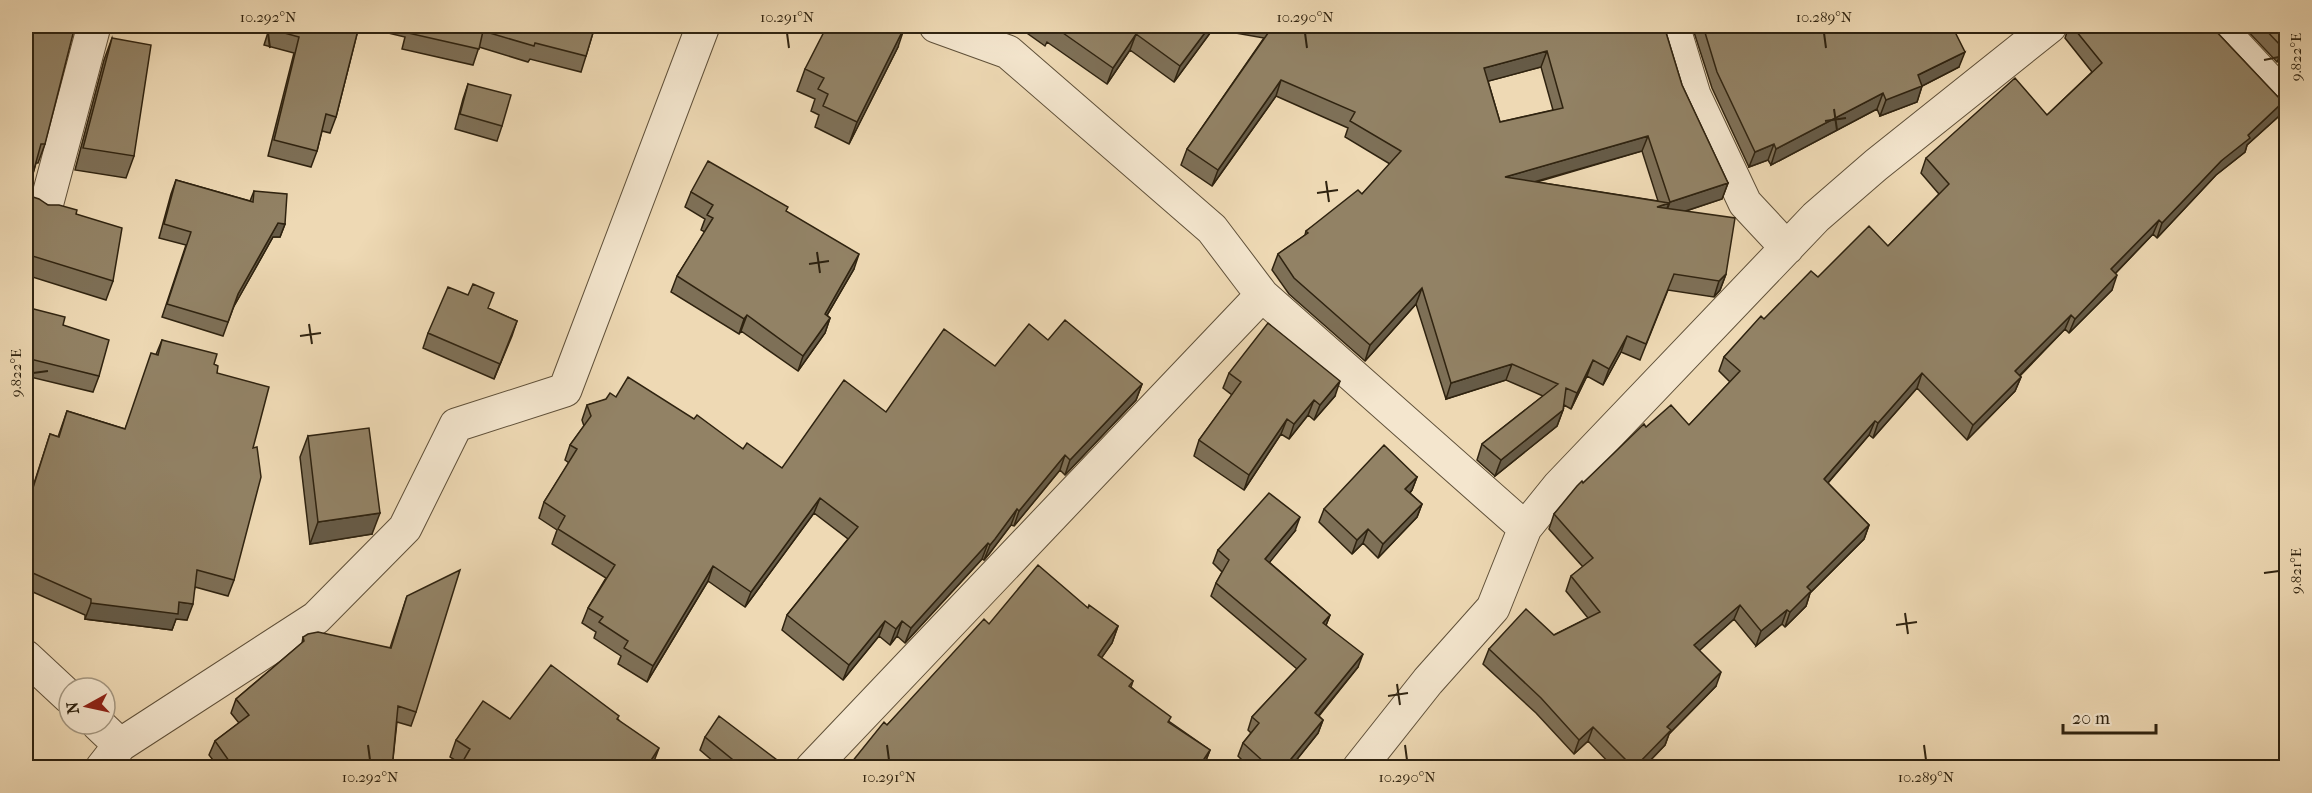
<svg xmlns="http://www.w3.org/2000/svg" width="2312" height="793" font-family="'IM FELL French Canon',serif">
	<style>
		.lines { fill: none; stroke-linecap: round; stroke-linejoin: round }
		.street-casing { stroke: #5f5039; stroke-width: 35 }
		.street { stroke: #f4e6ce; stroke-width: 33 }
		.wall { fill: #7e7057; stroke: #2f2310; stroke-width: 1.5; fill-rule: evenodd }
		.shaded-wall { fill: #665b47; stroke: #2f2310; stroke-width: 1.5 }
		.building { fill: #928265; stroke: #2f2310; stroke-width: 1.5; fill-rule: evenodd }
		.ticks { fill: none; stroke: #2f2310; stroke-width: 2 }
		.neatline { fill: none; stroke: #2f2310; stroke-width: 2 }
		.ticks-label { font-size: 15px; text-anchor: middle; fill: #2f2310 }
	</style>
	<rect width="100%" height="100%" fill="#eed9b4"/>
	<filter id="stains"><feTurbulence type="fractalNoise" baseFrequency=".00333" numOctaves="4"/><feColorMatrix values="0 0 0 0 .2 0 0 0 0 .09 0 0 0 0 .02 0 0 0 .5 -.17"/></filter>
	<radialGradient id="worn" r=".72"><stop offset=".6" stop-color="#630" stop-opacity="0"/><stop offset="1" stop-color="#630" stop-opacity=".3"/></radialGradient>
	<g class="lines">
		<g class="street-casing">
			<path id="street" d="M936 26 1008 52 1212 229 1262 295 1525 528 1559 486 1816 217 1876 165 2050 26
				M1673 26 1694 95 1745 203 1787 248
				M2218 26 2286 99
				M46 206 94 26
				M26 657 69 697
				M98 724 120 745 316 618 405 528 456 425 565 390 703 26
				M102 768 120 745
				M812 768 1262 295
				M1359 768 1428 681 1493 608 1525 528"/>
		</g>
		<use href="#street" class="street"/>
	</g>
	<path class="wall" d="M26 26 45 144 38 163H36L27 195 48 205 76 214 113 281 106 300 26 275Z
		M270 26H595L586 56 581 72 530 59 528 62 479 47 473 65 402 49 405 37 359 26 336 117 330 133 322 131 317 151 311 167 268 156 294 53 264 45Z
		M1017 26H1664L1682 85 1728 183 1722 199 1686 211 1726 274 1720 290 1714 297 1668 290 1640 360 1621 352 1603 385 1587 376 1571 409 1564 405 1563 410 1557 426 1495 476 1477 460 1482 444 1543 396 1506 380 1446 399 1416 304 1365 361 1289 294 1272 270 1278 254 1305 235 1306 231 1362 194 1390 164 1345 137 1348 128 1276 96 1212 186 1181 165 1187 149 1264 38 1213 29 1174 82 1130 50 1107 84 1047 42 1045 46ZM1541 67 1553 110 1500 122 1488 81ZM1642 151 1658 201 1537 182Z
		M1692 26H1952L1959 67 1922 86 1917 102 1880 116 1877 109 1771 165 1768 160 1749 167 1712 88Z
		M2069 26H2211L2278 97 2284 101 2279 116 2247 145 2245 152 2216 175 2157 238 2153 234 2115 274 2112 290 2069 333 2065 329 2020 376 2021 377 2015 391 1967 440 1917 388 1873 438 1869 435 1828 483 1869 525 1864 539 1810 593 1806 606 1785 627 1782 624 1756 646 1734 619 1699 650 1716 686 1669 734 1665 745 1643 768H1614L1588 741 1574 754 1536 713 1483 664 1489 649 1554 635 1588 618 1566 591 1571 576 1583 567 1549 529 1554 514 1583 483 1646 427 1689 425 1730 382 1719 371 1724 357 1764 319 1818 277 1888 246 1939 194 1921 173 1926 158 2047 115 2092 72 2065 38Z
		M2243 26H2286V53L2277 62Z
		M112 38 134 156 126 178 75 170 104 60Z
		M898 47 849 144 815 127 819 115 811 111 815 99 797 91 805 69Z
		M468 84 502 126 497 141 455 129 463 99Z
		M176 180 250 201 254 191 285 224 280 237H273L234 306 223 336 162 317 186 245 159 238 171 194Z
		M691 192 787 212 854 269 827 315 830 318 825 333 798 371 741 331 739 334 671 292 677 276 705 232 701 230 705 219 685 207Z
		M26 307 63 325 99 376 93 392 26 376Z
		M489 309 517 321 494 379 423 348 428 333Z
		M162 340 214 364 217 373 253 448 234 580 228 596 195 587 187 620 176 619 172 630 85 619V615L26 589V508L50 434 58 437 67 411 125 429Z
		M1048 340 1142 384 1136 400 1065 475 1060 470 1014 526 1011 525 989 554 984 560 982 559 905 643 897 636 890 645 879 636 843 680 782 630 787 615 848 539 814 513 745 607 708 581 647 682 618 664 621 656 594 638 596 632 582 623 588 608 606 578 552 544 557 530 539 518 544 502 569 463 565 460 570 445 584 426 582 420 587 405 616 397 694 419 743 449 782 468 886 412 995 366Z
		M1229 373 1335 396 1314 420 1308 415 1289 439 1281 434 1244 490 1194 456 1199 440 1232 395 1223 388Z
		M308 436 372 534 310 544 300 457Z
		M1417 477 1412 490 1410 493 1422 504 1417 517 1378 558 1363 543 1352 554 1319 522 1324 509Z
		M1295 531 1269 562 1330 615 1326 625 1358 667 1319 716 1323 720 1318 733 1290 768H1250L1238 756 1243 743 1251 733 1248 730 1252 717 1297 669 1211 596 1216 583 1222 572 1213 563 1218 550Z
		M407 596 416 712 411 726 397 722 392 768H219L209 755 215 741 239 723 231 713 236 699 302 643 303 637 390 648Z
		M1088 608 1118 626 1112 643 1101 658 1133 681 1131 687 1170 722 1210 750 1203 768H847L887 725 989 624Z
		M510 719H618L653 764 651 768H459L461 764 450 757 456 740Z
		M705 737 777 760 774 768H721L700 750Z"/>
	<path class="shaded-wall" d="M905 26 898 47 849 144 857 122Z
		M1210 26H1214L1213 29 1174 82 1180 66Z
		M1136 34 1130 50 1107 84 1113 68Z
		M2286 44V53L2277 62 2283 48Z
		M1547 51 1541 67 1478 84 1484 68Z
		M1965 52 1959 67 1922 86 1917 102 1880 116 1886 100 1918 75Z
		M1281 80 1276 96 1212 186 1218 170Z
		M1883 93 1877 109 1771 165 1776 149Z
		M2284 101 2279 116 2247 145 2245 152 2216 175 2157 238 2162 223 2221 161Z
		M1648 136 1642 151 1499 192 1505 177Z
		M1774 144 1768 160 1749 167 1755 152Z
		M1728 183 1722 199 1664 218 1670 202Z
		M1669 203 1663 219 1657 207Z
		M2159 220 2153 234 2105 284 2111 269Z
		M278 223 285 224 280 237H273L233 308 238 294Z
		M859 254 854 269 819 329 825 314Z
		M1726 274 1720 290 1714 297 1719 281Z
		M2117 275 2112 290 2069 333 2075 319Z
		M1422 288 1416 304 1365 361 1370 345Z
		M747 315 741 331 739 334 744 319Z
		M2071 315 2065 329 2010 385 2015 371Z
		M830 318 825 333 798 371 803 356Z
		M517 321 512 336 494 379 500 364Z
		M1627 336 1621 352 1603 385 1609 369Z
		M1593 360 1587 376 1571 409 1577 393Z
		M1512 364 1506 380 1446 399 1451 383Z
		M1922 373 1917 388 1873 438 1878 423Z
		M2021 377 2015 391 1967 440 1973 425Z
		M1340 381 1335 396 1314 420 1320 405Z
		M1142 384 1136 400 1065 475 1070 460Z
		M1314 400 1308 415 1289 439 1294 424Z
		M1563 410 1557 426 1495 476 1501 460Z
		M1287 419 1281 434 1244 490 1249 475Z
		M1875 421 1869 435 1819 493 1824 479Z
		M1065 455 1060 470 1014 526 1019 511Z
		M1417 477 1412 490 1400 503 1405 489Z
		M820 498 814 513 745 607 751 592Z
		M1422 504 1417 517 1378 558 1383 544Z
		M1017 509 1011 525 989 554 984 560 990 545Z
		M380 513 372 534 310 544 318 522Z
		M1300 517 1295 531 1261 573 1265 559Z
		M1869 525 1864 539 1810 593 1806 606 1785 627 1790 612 1807 587Z
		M1368 529 1363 543 1352 554 1357 540Z
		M988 543 982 559 905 643 911 628Z
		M713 566 708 581 647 682 653 666Z
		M179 602 193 604 187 620 176 619 172 630 85 619 91 603Z
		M1740 605 1734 619 1689 660 1694 645Z
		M1787 610 1782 624 1756 646 1761 631Z
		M1330 615 1325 628 1323 623Z
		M885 621 879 636 843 680 849 665Z
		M902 621 897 636 890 645 896 629Z
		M1118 626 1112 643 1091 673 1098 655Z
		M1363 654 1358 667 1310 726 1315 713Z
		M1721 672 1716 686 1669 734 1665 745 1643 768H1634L1667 727Z
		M1323 720 1318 733 1290 768H1285L1286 765Z
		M1593 727 1588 741 1574 754 1579 740Z
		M659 748 653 764 651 768H646Z
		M1210 750 1203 768H1198Z"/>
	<path class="building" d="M26 26H75L45 144H41L27 195 39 199 48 205H59L77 210 76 214 122 228 113 281 26 254Z
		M271 26H359L336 117 326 114 317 151 274 140 299 37 270 29Z
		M410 26H595L586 56 535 43 534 46 483 31 479 49 408 33Z
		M827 26H905L857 122 823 106 828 94 818 89 824 78 805 69Z
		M1045 26H1210L1180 66 1136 34 1113 68 1053 26 1051 30Z
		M1273 26H1664L1682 85 1728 183 1670 202 1648 136 1505 177 1669 203 1657 207 1735 218 1726 274 1719 281 1674 274 1646 344 1627 336 1609 369 1593 360 1577 393 1566 388 1563 410 1501 460 1482 444 1558 384 1512 364 1451 383 1422 288 1370 345 1294 278 1278 254 1308 233 1306 231 1358 190 1362 194 1401 151 1350 121 1355 112 1281 80 1218 170 1187 149ZM1547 51 1563 108 1500 122 1484 68Z
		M1703 26H1952L1965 52 1918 75 1922 86 1886 100 1883 93 1776 149 1774 144 1755 152 1717 72Z
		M2072 26H2211L2278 97 2284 101 2248 135 2250 138 2221 161 2162 223 2159 220 2111 269 2117 275 2075 319 2071 315 2015 371 2021 377 1973 425 1922 373 1878 423 1875 421 1824 479 1869 525 1807 587 1811 591 1790 612 1787 610 1761 631 1740 605 1694 645 1721 672 1667 727 1671 730 1634 768 1593 727 1579 740 1541 698 1489 649 1526 609 1554 635 1600 612 1571 576 1593 558 1554 514 1577 486 1582 481 1583 483 1644 424 1646 427 1671 405 1689 425 1740 371 1724 357 1761 316 1764 319 1811 271 1818 277 1869 226 1888 246 1949 184 1926 158 2015 78 2047 115 2102 63Z
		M2262 26H2286V44L2283 48Z
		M112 38 151 45 134 156 83 148Z
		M468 84 511 95 502 126 460 114Z
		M708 161 788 207 786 211 859 254 825 314 830 318 803 356 747 315 744 319 677 276 713 218 707 215 713 205 691 192Z
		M176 180 253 202 254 191 287 194 285 224 278 223 238 294 228 322 167 304 191 232 164 224Z
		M473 284 494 293 488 308 517 321 500 364 428 333 448 287 468 295Z
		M26 307 65 317 63 325 109 340 99 376 26 358Z
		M1065 320 1142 384 1070 460 1065 455 1019 511 1017 509 995 539 990 545 988 543 911 628 902 621 896 629 885 621 849 665 787 615 858 527 820 498 751 592 713 566 653 666 624 648 628 641 599 622 603 617 588 608 615 565 558 529 565 516 544 502 577 449 570 445 591 416 587 405 606 399 610 393 616 397 628 377 694 419 697 415 743 449 747 443 782 468 844 380 886 412 944 329 995 366 1029 324 1048 340Z
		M1268 323 1340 381 1320 405 1314 400 1294 424 1287 419 1249 475 1199 440 1241 382 1229 373Z
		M162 340 217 354 214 364 218 366 217 373 269 387 253 448 257 447 261 477 234 580 197 570 193 604 179 602 178 614 91 603V599L26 570V510L50 434 59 437 67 411 125 429 151 353 158 355Z
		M369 428 380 513 318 522 308 436Z
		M1384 445 1417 477 1405 489 1422 504 1383 544 1368 529 1357 540 1324 509Z
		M1269 493 1300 517 1265 559 1330 615 1323 623 1363 654 1315 713 1323 720 1286 765 1289 768H1259L1264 762 1243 743 1259 723 1252 717 1306 659 1216 583 1229 560 1218 550Z
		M1038 565 1088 608 1089 605 1118 626 1098 655 1133 681 1129 686 1171 717 1168 722 1210 750 1198 768H1065L1060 763 1056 767 1046 760 1041 768H847L884 722 887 725 984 619 989 624Z
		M460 570 416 712 398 706 392 768H234L215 741 249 715 236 699 304 641 303 637 308 634 318 632 391 648 407 596Z
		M551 665 619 716 617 719 659 748 646 768H590L580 761 576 768H459L470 749 456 740 483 701 510 719Z
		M719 716 777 760 772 768H743L705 737Z"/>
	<path class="ticks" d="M268 33 270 48M787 33 789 48M1305 33 1307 48M1824 33 1826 48M2264 60 2279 57M1834 109 1837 130M1825 121 1846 118M1326 181 1329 202M1317 193 1338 190M817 252 820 273M809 264 829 261M309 324 312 344M300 336 321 333M33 373 48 371M2264 573 2279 571M1905 613 1908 634M1896 625 1917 622M1397 684 1400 705M1388 696 1408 693M368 745 370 760M887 745 889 760M1405 745 1407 760M1924 745 1926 760"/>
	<rect width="2312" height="793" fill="none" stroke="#eed9b4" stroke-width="66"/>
	<g transform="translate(87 706) rotate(262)"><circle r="28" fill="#f4e6ce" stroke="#a59882" stroke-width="1.5"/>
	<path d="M0-4.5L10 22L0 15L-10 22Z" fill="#8f2418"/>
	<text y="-9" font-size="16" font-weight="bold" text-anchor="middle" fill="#2f2310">N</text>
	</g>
	<path d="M2063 724v9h93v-9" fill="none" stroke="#2f2310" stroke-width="3"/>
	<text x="2072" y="724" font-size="18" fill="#2f2310" stroke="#f4e6ce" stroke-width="4.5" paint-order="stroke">20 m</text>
	<rect x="33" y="33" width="2246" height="727" class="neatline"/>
	<g class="ticks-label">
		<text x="268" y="22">10.292°N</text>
		<text x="787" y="22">10.291°N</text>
		<text x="1305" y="22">10.290°N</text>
		<text x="1824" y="22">10.289°N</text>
		<text transform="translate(2296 57) rotate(-90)" y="5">9.822°E</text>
		<text transform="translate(16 373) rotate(-90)" y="5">9.822°E</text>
		<text transform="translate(2296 571) rotate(-90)" y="5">9.821°E</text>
		<text x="370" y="782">10.292°N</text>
		<text x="889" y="782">10.291°N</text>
		<text x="1407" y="782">10.290°N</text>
		<text x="1926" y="782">10.289°N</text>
	</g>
	<rect width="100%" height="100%" filter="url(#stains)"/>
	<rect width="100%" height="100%" fill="url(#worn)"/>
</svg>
